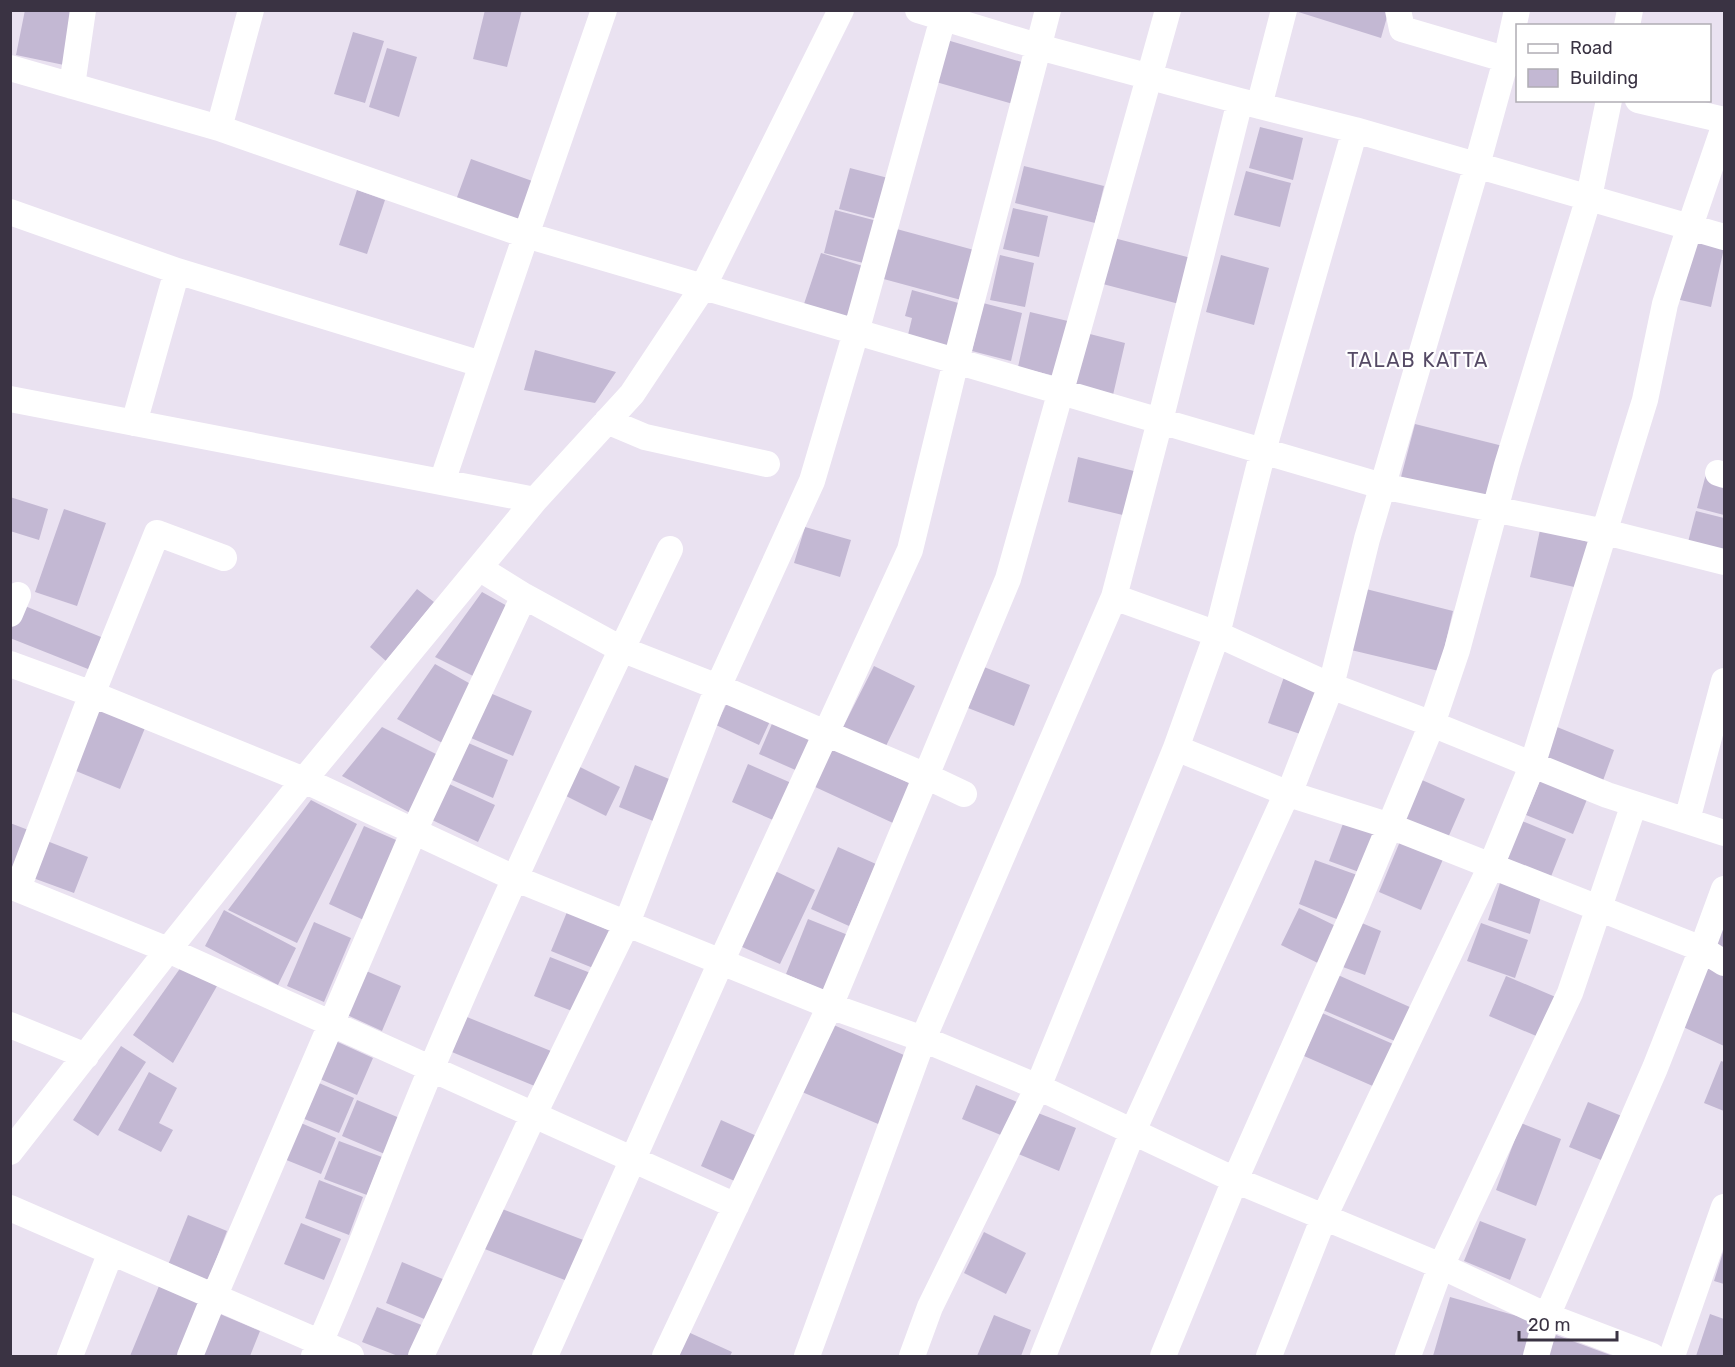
<svg xmlns="http://www.w3.org/2000/svg" width="1735" height="1367" font-family="Rubik,sans-serif">
	<style>
		.building { fill: #c3b8d3 }
		.lines { fill: none; stroke-linecap: round; stroke-linejoin: round }
		.street { stroke: #fff; stroke-width: 26 }
		.labels { text-anchor: middle; stroke-width: 4.5; stroke-linejoin: round; paint-order: stroke }
		.neighbourhood-label { font-size: 20px; letter-spacing: 1.5px; fill: #554a65; stroke: #fff }
	</style>
	<rect width="100%" height="100%" fill="#eae2f1"/>
	<path class="building" d="M25 10H76L64 65 16 55Z
		M485 10H522L507 67 473 59Z
		M1292 10H1389L1381 38Z
		M353 32 384 41 365 103 334 94Z
		M947 40 1025 63 1013 104 936 82Z
		M387 48 417 57 399 117 369 107Z
		M1260 127 1303 138 1293 180 1249 168Z
		M471 159 535 182 520 224 456 200Z
		M1024 166 1104 186 1095 223 1015 203Z
		M850 168 888 178 877 219 839 209Z
		M1246 171 1291 183 1280 227 1234 215Z
		M357 190 385 200 367 254 339 245Z
		M1013 208 1048 216 1039 257 1003 249Z
		M835 210 881 222 871 265 824 253Z
		M893 228 974 250 961 300 880 278Z
		M1110 237 1195 259 1183 305 1099 283Z
		M1689 240 1724 248 1711 307 1676 299Z
		M821 253 866 267 849 321 803 307Z
		M1000 255 1034 263 1025 307 990 300Z
		M1221 255 1269 268 1254 325 1206 312Z
		M912 290 962 304 949 351 907 339 912 318 905 316Z
		M983 303 1022 313 1011 361 972 351Z
		M1030 312 1072 322 1059 377 1018 367Z
		M1086 333 1125 343 1113 395 1074 386Z
		M535 350 616 372 595 403 524 390Z
		M1415 424 1503 446 1489 500 1401 477Z
		M1078 457 1138 472 1127 516 1068 502Z
		M1706 474 1724 479V515L1697 508Z
		M10 497 48 509 39 540 10 531Z
		M64 509 106 523 77 606 35 592Z
		M1696 511 1724 518V551L1688 542Z
		M805 527 851 540 840 577 794 563Z
		M1540 530 1593 543 1583 589 1530 577Z
		M417 589 434 602 386 661 370 647Z
		M1366 589 1453 611 1439 671 1351 650Z
		M482 592 509 607 477 678 435 657Z
		M20 604 106 639 93 671 10 638V628Z
		M435 664 476 687 448 746 397 719Z
		M874 666 915 686 885 748 843 727Z
		M984 667 1030 685 1014 726 968 708Z
		M1285 674 1326 690 1309 737 1268 723Z
		M490 693 532 711 513 756 471 738Z
		M729 699 771 719 759 745 716 725Z
		M94 708 145 728 120 789 71 769Z
		M774 719 815 738 800 772 759 754Z
		M382 727 444 758 412 814 342 776Z
		M1557 727 1614 750 1600 789 1542 766Z
		M466 742 508 760 493 798 450 779Z
		M831 747 911 784 893 823 813 786Z
		M748 764 796 785 780 823 732 802Z
		M576 765 620 787 606 816 562 794Z
		M635 765 674 781 658 823 619 807Z
		M1543 773 1590 792 1573 834 1526 815Z
		M1422 780 1465 799 1447 840 1404 822Z
		M447 783 495 805 478 842 430 819Z
		M311 800 357 824 297 943 228 910Z
		M1344 821 1374 833 1359 872 1329 861Z
		M1522 821 1566 839 1550 879 1506 860Z
		M10 823 31 831 10 872Z
		M364 826 403 843 368 922 329 904Z
		M1401 839 1444 857 1421 910 1379 892Z
		M47 841 88 857 74 893 33 878Z
		M838 847 876 864 849 926 811 909Z
		M1315 860 1360 876 1344 922 1299 904Z
		M775 871 815 890 780 964 740 946Z
		M1501 880 1542 893 1530 934 1488 920Z
		M1299 908 1344 930 1326 967 1281 945Z
		M1724 909V951L1710 945Z
		M224 910 296 948 278 985 205 946Z
		M567 912 613 932 598 970 551 951Z
		M808 919 853 937 830 993 786 974Z
		M1357 921 1381 931 1365 975 1340 966Z
		M314 922 351 938 324 1002 287 986Z
		M1481 923 1528 940 1515 978 1467 961Z
		M550 957 593 974 577 1013 534 996Z
		M181 967 217 986 173 1063 133 1035Z
		M1707 968 1724 976V1046L1681 1026Z
		M364 970 401 986 382 1031 345 1014Z
		M1338 975 1412 1008 1397 1042 1323 1010Z
		M1506 976 1558 998 1541 1038 1489 1016Z
		M1322 1013 1393 1044 1375 1087 1304 1056Z
		M462 1015 551 1051 537 1087 447 1050Z
		M829 1023 911 1058 883 1126 802 1092Z
		M329 1038 373 1058 357 1095 313 1076Z
		M121 1046 146 1062 98 1136 73 1120Z
		M1721 1061 1724 1062V1111L1704 1103Z
		M149 1072 177 1088 159 1123 173 1130 161 1152 118 1130Z
		M312 1080 354 1098 339 1133 297 1116Z
		M976 1085 1022 1104 1008 1138 962 1119Z
		M357 1100 402 1119 387 1155 342 1136Z
		M1588 1102 1629 1119 1611 1164 1569 1147Z
		M1033 1111 1076 1128 1059 1171 1016 1153Z
		M294 1120 336 1138 321 1174 279 1157Z
		M721 1120 759 1137 739 1183 701 1166Z
		M1521 1123 1561 1139 1536 1206 1496 1190Z
		M339 1141 382 1157 367 1195 324 1179Z
		M319 1180 363 1197 349 1235 305 1218Z
		M497 1207 586 1241 570 1282 482 1248Z
		M188 1215 227 1231 208 1281 168 1265Z
		M1480 1221 1526 1239 1510 1280 1464 1261Z
		M301 1223 341 1239 324 1280 284 1264Z
		M984 1232 1026 1253 1006 1294 964 1273Z
		M1724 1249V1284L1714 1281Z
		M402 1262 445 1280 429 1321 386 1303Z
		M159 1286 201 1303 179 1356H130Z
		M1450 1297 1535 1321 1525 1356H1433Z
		M377 1307 424 1326 413 1356H398L362 1342Z
		M213 1311 260 1331 250 1356H194Z
		M1710 1314 1724 1319V1356H1696Z
		M994 1315 1031 1330 1021 1356H977Z
		M688 1332 732 1352 730 1356H677Z
		M1556 1335 1613 1356H1548Z"/>
	<g class="lines">
		<path class="street" d="M604 10 526 235 1382 486 1605 532 1724 562
			M918 10 1050 50 1240 101 1355 130 1724 237
			M1398 10 1402 29 1518 63
			M1627 26 1630 10
			M10 68 219 128 251 10
			M72 86 83 10
			M1638 100 1724 120
			M1259 106 1284 10
			M219 128 526 235 442 482
			M10 212 177 271 481 364
			M10 399 535 500
			M607 421 645 437 767 464
			M134 423 177 271
			M1718 473 1724 475
			M479 568 524 596 621 649 718 687 926 776 964 794
			M1114 597 1217 634 1331 686 1432 724 1607 795 1724 833
			M10 614 18 595
			M10 664 92 694 304 780 514 878 830 1006 923 1039 1038 1087 1235 1180 1441 1266 1547 1316 1652 1356
			M1176 748 1289 794 1390 826 1702 949 1655 1068 1547 1316 1536 1356
			M1687 820 1724 681
			M10 886 168 950 736 1206
			M18 888 92 694 157 533 224 558
			M1724 889 1702 949 1724 963
			M10 1025 86 1056
			M10 1152 168 950 304 780 535 500 632 394 703 287 841 10
			M10 1208 351 1356
			M70 1356 111 1252
			M190 1356 214 1297 414 831 524 596
			M314 1356C357 1262 391 1163 432 1067 506 892 587 720 670 549
			M421 1356 534 1114 627 923 718 687 812 481 856 332 943 18
			M545 1356 721 962 910 550 956 361 1048 10
			M665 1356 830 1006 1008 579 1168 10
			M807 1356 923 1039 1114 597 1160 421 1240 101
			M912 1356 930 1307 1038 1087 1176 748 1217 634 1263 451 1355 130
			M1043 1356 1133 1131 1282 804 1289 794 1331 686 1367 539 1477 165 1506 60 1517 10
			M1163 1356 1235 1180 1356 907 1432 724 1457 650 1507 465 1589 197 1609 100
			M1269 1356 1324 1217 1491 866 1532 766 1645 400 1665 304 1690 226 1724 127
			M1408 1356 1441 1266 1570 993 1634 804
			M1672 1356 1724 1207"/>
	</g>
	<g class="labels">
		<g class="neighbourhood-label">
			<text x="1418" y="367">TALAB KATTA</text>
		</g>
	</g>
	<rect width="1735" height="1367" fill="none" stroke="#3a3343" stroke-width="24"/>
	<rect x="1516" y="24" width="195" height="78" fill="#ffffff" stroke="#b0adb4" stroke-width="1.5"/>
	<rect x="1528" y="44" width="30" height="9" fill="#ffffff" stroke="#b0adb4" stroke-width="1.5"/>
	<text x="1570" y="54" font-size="18" fill="#3a3343">Road</text>
	<rect x="1528" y="69" width="30" height="18" fill="#c3b8d3" stroke="#b0adb4" stroke-width="1.5"/>
	<text x="1570" y="84" font-size="18" fill="#3a3343">Building</text>
	<path d="M1519 1331v9h98v-9" fill="none" stroke="#3a3343" stroke-width="3"/>
	<text x="1528" y="1331" font-size="18" fill="#3a3343" stroke="#ffffff" stroke-width="4.5" paint-order="stroke">20 m</text>
</svg>
